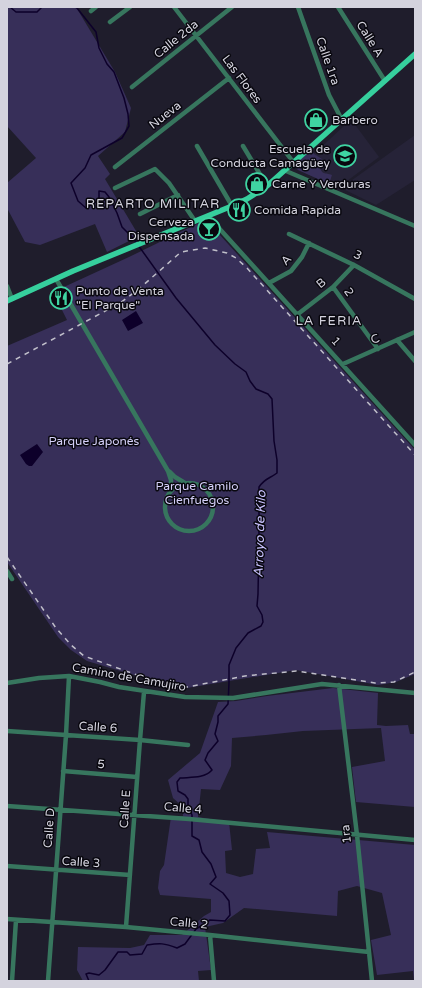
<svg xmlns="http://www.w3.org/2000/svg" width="422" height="988" font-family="'Varela Round',sans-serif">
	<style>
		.built { fill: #262338 }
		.green { fill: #372f59 }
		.water { fill: #0d002a }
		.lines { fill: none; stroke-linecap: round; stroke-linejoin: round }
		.stream { stroke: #0d002a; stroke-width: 1.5 }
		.minor { stroke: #37765e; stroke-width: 4.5 }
		.major { stroke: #36cf9d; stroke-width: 5.5 }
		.rail { stroke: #c0bfca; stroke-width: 1.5; stroke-dasharray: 5 5; stroke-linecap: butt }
		.labels { text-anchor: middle; stroke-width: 3; stroke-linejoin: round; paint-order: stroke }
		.street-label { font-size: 12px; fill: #d4d3de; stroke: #09080f }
		.poi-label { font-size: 12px; fill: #d4d3de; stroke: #09080f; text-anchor: start }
		.park-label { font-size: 12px; fill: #d4cff8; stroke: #09080f }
		.neighbourhood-label { font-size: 13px; letter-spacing: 1px; fill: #d4d3de; stroke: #09080f }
		.water-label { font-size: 13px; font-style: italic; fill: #c8c1fd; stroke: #09080f }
	</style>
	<rect width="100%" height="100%" fill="#1f1d2c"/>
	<path class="built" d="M353 122 379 157 343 184 336 186 307 174 302 165 344 126H347Z
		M415 135V180L376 205 341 188Z"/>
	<path class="green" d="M7 7H76L115 72 131 108 125 132 98 156 110 174 105 179 139 236 107 252 95 224 40 245 25 242 7 208V183L36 158 7 126Z
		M311 150 314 154 322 159 319 165C322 176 325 172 332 175L329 184 298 170 295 167 296 163Z
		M201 222 208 224 219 234 415 450V674L396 682 378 685 296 670 181 689 87 661 71 650 58 637 7 562V346L67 320 53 292 129 257Z
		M333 688 378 693 377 725 386 726 408 725 410 734H415V807L356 802 352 767 385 761 381 728 303 731 266 735 232 738 231 766 220 790 201 789 198 817 229 822 232 850 225 851 226 873 240 877 253 874 256 849 270 848 267 832 415 845V981H414L413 971 377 975 371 940 391 935 382 893 357 886 338 891 337 916 244 908 223 923 205 927 211 970 198 971 199 981H83L77 970 78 947 130 948 144 945 150 935H182L204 916 211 912V899L160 895 158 888 160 871 164 865 171 817 183 816 182 806 173 798 168 780 200 753 218 702 236 701 267 696Z"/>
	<path class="water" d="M136 311 143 323 128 331 122 320Z
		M37 444 43 452 32 466H29L26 464 20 455Z"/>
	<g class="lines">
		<path class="stream" d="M10 7 16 12H37L42 7
			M75 7 77 8 96 32 99 48 107 64 114 72 124 98 128 114 129 126 122 138 91 155 85 168 71 183 78 201 86 208 99 200V191L105 192 109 197 117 213 122 227 133 238 176 298 215 345 235 364 246 372 250 381 256 389 268 394 272 399 274 441 277 460V473C269 479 265 478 259 487V540L258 594 257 606 262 615 263 622 261 626 248 633 236 648 229 665V683L228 704 218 716V722L215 734 218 741 208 753 205 760 212 770C204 779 190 777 180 778L177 782 178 791 185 795 188 799V806L192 815V836L199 840 202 852 211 864 216 877 210 884 223 893 229 901 230 915 225 921 210 920 196 929 185 944 177 948C164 943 160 943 147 945L142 954 130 955 127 952H118L105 970 99 975 89 973 86 974 89 981"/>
		<path class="minor" d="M174 7 294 163
			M298 7 329 95 342 120
			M338 7 385 81
			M91 11 96 7
			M110 22 130 7
			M132 87 232 7
			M197 146 232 206
			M243 146 267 186
			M115 167 229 78
			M286 171 415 226
			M115 188 155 169 169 183 195 221
			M140 214 178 195
			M208 216 415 445
			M289 234 354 265 415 299
			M56 279 168 471 171 480V490
			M269 283 291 271 302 257 309 243
			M7 286 12 299
			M333 287 378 349
			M298 314 333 287 354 265
			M397 340 415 361
			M343 364 415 332
			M170 472 175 477 185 483
			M165 507a24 24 0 1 1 48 0a24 24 0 1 1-48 0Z
			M7 571 12 579
			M7 683 39 678 69 676 100 682 119 687 185 697 233 698 322 684 415 693
			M339 685 357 835 372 981
			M7 731 140 740 188 745
			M63 771 137 777
			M7 806 189 819 415 840
			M7 866 130 875
			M7 919 126 927 210 935 369 952
			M126 927 140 740 144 692
			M210 935 214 981
			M12 981 16 920
			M48 981 66 735 69 676"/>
		<path class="major" d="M7 301 73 271 232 206 247 199 267 186 415 54"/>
		<path class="rail" d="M7 364 120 303 140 288 181 252 205 248 227 253 236 258 247 268 415 455
			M7 557 56 628 71 645 84 656 165 685 187 687 245 676 296 671 375 683 394 682 415 672"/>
	</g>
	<defs>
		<g id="shop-ring" transform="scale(1.15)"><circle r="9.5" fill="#09080f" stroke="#3fd4a2" stroke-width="1.5"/><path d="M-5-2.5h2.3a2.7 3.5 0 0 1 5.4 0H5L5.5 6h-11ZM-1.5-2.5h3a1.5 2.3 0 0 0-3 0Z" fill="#3fd4a2"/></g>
		<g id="school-ring" transform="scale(1.15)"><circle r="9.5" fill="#09080f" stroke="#3fd4a2" stroke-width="1.5"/><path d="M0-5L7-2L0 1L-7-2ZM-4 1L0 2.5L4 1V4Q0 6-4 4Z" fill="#3fd4a2"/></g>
		<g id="restaurant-ring" transform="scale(1.15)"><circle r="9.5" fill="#09080f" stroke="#3fd4a2" stroke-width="1.5"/><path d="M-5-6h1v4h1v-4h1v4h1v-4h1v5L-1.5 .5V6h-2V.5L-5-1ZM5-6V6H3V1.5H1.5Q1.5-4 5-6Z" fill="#3fd4a2"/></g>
		<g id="bar-ring" transform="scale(1.15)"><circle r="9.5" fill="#09080f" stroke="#3fd4a2" stroke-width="1.5"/><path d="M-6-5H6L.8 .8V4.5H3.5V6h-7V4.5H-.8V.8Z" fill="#3fd4a2"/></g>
	</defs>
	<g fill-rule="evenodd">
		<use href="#shop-ring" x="316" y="120"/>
		<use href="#school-ring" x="345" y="156"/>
		<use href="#shop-ring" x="257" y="184"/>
		<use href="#restaurant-ring" x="239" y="210"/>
		<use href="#bar-ring" x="209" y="229"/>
		<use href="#restaurant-ring" x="61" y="298"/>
	</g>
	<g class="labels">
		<g class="street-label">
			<text transform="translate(176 39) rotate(-39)" y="4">Calle 2da</text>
			<text transform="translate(370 39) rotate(58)" y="4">Calle A</text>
			<text transform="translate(328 61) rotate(71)" y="4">Calle 1ra</text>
			<text transform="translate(242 79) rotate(53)" y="4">Las Flores</text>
			<text transform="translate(165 115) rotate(-38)" y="4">Nueva</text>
			<text transform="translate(358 255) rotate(27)" y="4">3</text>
			<text transform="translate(286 260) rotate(-47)" y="4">A</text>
			<text transform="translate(321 283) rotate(-39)" y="4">B</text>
			<text transform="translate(349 292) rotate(54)" y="4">2</text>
			<text transform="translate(375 339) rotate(-23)" y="4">C</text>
			<text transform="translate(336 341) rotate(48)" y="4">1</text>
			<text transform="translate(129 677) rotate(10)" y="4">Camino de Camujiro</text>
			<text transform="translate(98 727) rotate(4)" y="4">Calle 6</text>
			<text transform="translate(101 764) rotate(5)" y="4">5</text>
			<text transform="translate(183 808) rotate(5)" y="4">Calle 4</text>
			<text transform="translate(125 809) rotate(-86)" y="4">Calle E</text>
			<text transform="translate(49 828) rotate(-86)" y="4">Calle D</text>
			<text transform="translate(346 834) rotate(-96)" y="4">1ra</text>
			<text transform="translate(81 862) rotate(4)" y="4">Calle 3</text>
			<text transform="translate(189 923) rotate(5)" y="4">Calle 2</text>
		</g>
		<g class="poi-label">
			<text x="332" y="124">Barbero</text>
			<text x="330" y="153" text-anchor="end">Escuela de<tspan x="330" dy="14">Conducta Camagüey</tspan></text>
			<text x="272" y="188">Carne Y Verduras</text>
			<text x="254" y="214">Comida Rapida</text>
			<text x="194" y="226" text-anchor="end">Cerveza<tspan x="194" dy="14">Dispensada</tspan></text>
			<text x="76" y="295">Punto de Venta<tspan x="76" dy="14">"El Parque"</tspan></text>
		</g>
		<g class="park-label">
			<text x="94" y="445">Parque Japonés</text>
			<text x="197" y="490">Parque Camilo<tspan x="197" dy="14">Cienfuegos</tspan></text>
		</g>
		<g class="neighbourhood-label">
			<text x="153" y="208">REPARTO MILITAR</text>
			<text x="329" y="325">LA FERIA</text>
		</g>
		<g class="water-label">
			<text transform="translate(259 534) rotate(-88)" y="5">Arroyo de Kilo</text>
		</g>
	</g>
	<rect width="422" height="988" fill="none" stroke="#d4d3de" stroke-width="16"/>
</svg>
